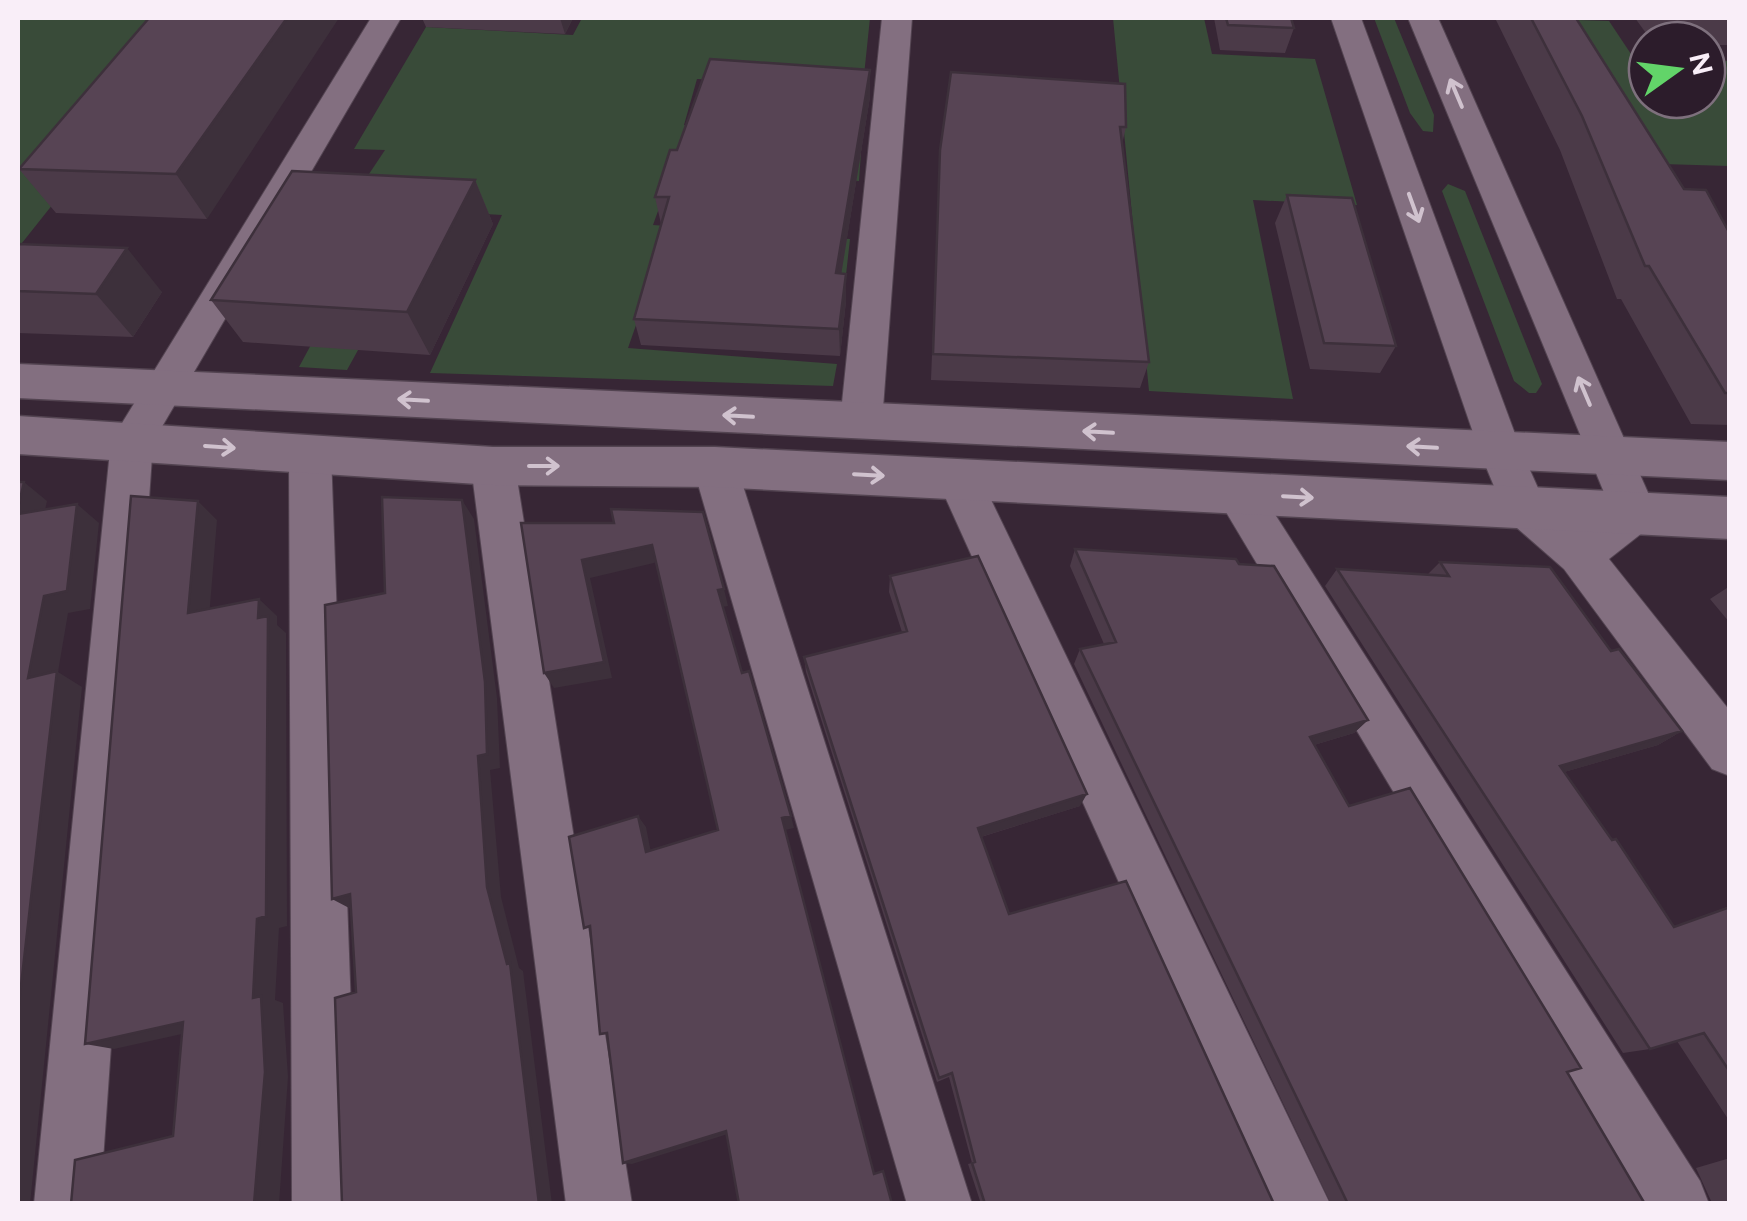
<svg xmlns="http://www.w3.org/2000/svg" width="1747" height="1221" font-family="Figtree,sans-serif">
	<style>
		.green { fill: #394b39 }
		.lines { fill: none; stroke-linecap: round; stroke-linejoin: round }
		.minor-casing { stroke: #534451; stroke-width: 2 }
		.secondary-casing { stroke: #534451; stroke-width: 3 }
		.minor { fill: #836f80; fill-rule: evenodd }
		.secondary { fill: #836f80; fill-rule: evenodd }
		.wall { fill: #4b3a48 }
		.shaded-wall { fill: #3d303b }
		.building { fill: #574454; stroke: #3d303b; stroke-width: 2.5 }
		.oneway { stroke: #d0c2ce }
	</style>
	<rect width="100%" height="100%" fill="#372635"/>
	<path class="green" d="M18 18H201L18 248Z
		M582 18H870L863 85 697 79 684 125 862 138 859 181 672 172 653 225 850 239 844 293 650 285 628 348 837 364 833 386 430 373 502 215 435 211 347 370 299 367 382 213 365 180 385 150 354 149 426 27 573 35Z
		M1113 18H1204L1212 54 1315 59 1357 205 1253 200 1293 399 1149 391Z
		M1374 18H1394L1434 115 1433 132 1423 131 1410 113Z
		M1576 20 1609 21 1633 57 1647 58V100H1707V60L1729 61V166L1662 164Z
		M1448 184 1465 191 1542 384 1536 393H1529L1514 381 1442 191Z"/>
	<g class="lines">
		<g class="minor-casing">
			<path id="minor" d="M371 18H401L153 442 100 1204H34L111 441Z
				M882 18H912L882 422 876 433 861 438 846 433 840 422Z
				M1331 18H1361L1521 450 1542 497 1581 530 1610 507 1408 18H1438L1657 513 1651 526 1609 559 1730 711V776L1712 769 1564 569 1509 521 1503 508 1479 450Z
				M310 436 325 441 331 453 358 1204H292L289 453 295 441Z
				M493 449 508 454 515 466 632 1204H566L471 466 478 454Z
				M715 450 730 455 737 467 972 1204H907L693 467 700 455Z
				M959 462 974 467 981 479 1330 1204H1264L937 479 944 467Z
				M1239 477 1255 483 1700 1181 1709 1204H1640L1223 507 1217 495 1223 483Z"/>
		</g>
		<g class="secondary-casing">
			<path id="secondary" d="M18 364 1730 442V480L18 398Z
				M18 416 493 447H715L1730 497V539L715 487 493 485 18 454Z"/>
		</g>
		<use href="#minor" class="minor"/>
		<use href="#secondary" class="secondary"/>
	</g>
	<path class="wall" d="M149 18 207 219 56 213 19 169Z
		M422 18H573L565 34 426 27Z
		M1214 18H1291L1294 28 1285 53 1220 50Z
		M1495 18H1576L1684 189 1730 234V425L1691 424 1621 299H1617L1560 150Z
		M1635 18H1730V45H1707V40H1651Z
		M870 70V97L841 274 846 301 840 356 641 345 634 319 661 224 655 197 677 150Z
		M951 72 1126 127 1122 144 1149 362 1140 388 931 380 940 150Z
		M475 180 493 224 430 355 243 342 211 300Z
		M1287 195 1396 346 1380 373 1310 369 1275 223Z
		M18 244 162 292 133 337 18 333Z
		M1075 549 1368 720 1354 733 1314 745 1349 806 1567 1072 1645 1204H1331L1074 664 1080 649 1104 644 1070 566Z
		M1440 562 1611 651 1682 731 1658 745 1564 772 1673 927 1730 906V1122L1677 1041 1650 1049 1623 1053 1325 586 1337 569 1428 574Z
		M890 576 1080 806 981 837 1009 914 1274 1204H981L968 1164 972 1163 949 1077 937 1082 806 672 804 657 902 632 889 592Z
		M1730 586V623L1710 599Z
		M1730 1158V1204H1711L1712 1203 1696 1168Z"/>
	<path class="shaded-wall" d="M287 18H339L207 219 176 174Z
		M560 18H573L565 34Z
		M870 70V97L837 300 836 273Z
		M475 180 493 224 430 355 407 312Z
		M127 248 162 292 133 337 96 294Z
		M846 274V301L840 356 839 329Z
		M24 482 47 501 40 533 18 515Z
		M462 500 474 519 497 698 500 768 490 770 501 897 519 968 523 971 552 1204H539L507 964 487 887Z
		M198 501 217 520 208 630 188 613Z
		M77 504 99 523 90 609 68 613 58 672 82 687 30 1204H18V1012L28 678 44 596Z
		M652 545 658 562 590 578 612 678 554 688 544 673 582 560Z
		M724 589 728 606 722 607 718 590Z
		M259 599 277 616V625L286 633 287 926 279 928 275 1000 283 1003 288 1077 279 1204H254L253 998 258 618Z
		M1368 720 1354 733 1297 750 1310 737Z
		M1682 731 1658 745 1540 779 1560 766Z
		M1087 794 1080 806 974 839 978 828Z
		M638 816 646 827 653 863 646 852Z
		M791 816 794 828 785 830 782 818Z
		M350 894 351 909 332 899Z
		M183 1022 209 1028 114 1049 85 1044Z
		M726 1131 731 1133 632 1164 623 1163Z"/>
	<path class="building" d="M149 18H287L176 174 19 169Z
		M1226 18H1291L1294 28 1228 25Z
		M1531 18H1576L1684 189 1706 190 1730 234V393H1725L1649 266H1645L1582 116Z
		M710 59 870 70 836 273 846 274 839 329 634 319 669 197H655L670 150H677Z
		M951 72 1125 84 1126 127H1120L1149 362 933 354 940 150Z
		M292 171 475 180 407 312 211 300Z
		M1287 195 1352 198 1396 346 1324 343Z
		M18 244 127 248 96 294 18 291Z
		M18 482H24L18 508Z
		M131 496 198 501 188 613 259 599 258 618 268 616 266 916 257 919 253 998 261 996 265 1072 254 1204H71L75 1160 173 1136 183 1022 85 1044Z
		M382 497 462 500 485 682 487 754 478 756 487 887 507 964 510 963 539 1204H342L335 998 356 992 350 894 332 899 325 605 385 593Z
		M77 504 67 591 44 596 28 678 57 671 18 1012V514Z
		M611 509 703 512 724 589 718 590 742 673 749 671 791 816 782 818 874 1174 883 1171 892 1204H739L726 1131 623 1163 607 1033 600 1034 590 926 584 928 569 837 638 816 646 852 718 830 652 545 582 560 604 662 544 673 521 523H614Z
		M1075 549 1236 559 1239 564 1274 566 1368 720 1310 737 1349 806 1410 788 1581 1068 1567 1072 1645 1204H1348L1080 649 1116 642Z
		M978 556 1087 794 978 828 1009 914 1126 881 1274 1204H985L972 1163 975 1162 952 1073 939 1078 804 657 907 631 890 576Z
		M1440 562 1550 567 1611 651 1619 649 1682 731 1560 766 1612 840 1616 839 1674 927 1730 907V1072L1704 1033 1650 1049 1337 569 1449 576Z"/>
	<defs><path id="oneway-shaft" d="M-6 0H5M1.5-3L5.5 0L1.5 3" fill="none" stroke-width="1.6" stroke-linecap="round" stroke-linejoin="round" transform="scale(2.5)"/></defs>
	<g class="oneway">
		<use href="#oneway-shaft" transform="translate(1456 93) rotate(-113)"/>
		<use href="#oneway-shaft" transform="translate(1414 208) rotate(70)"/>
		<use href="#oneway-shaft" transform="translate(1584 391) rotate(-113)"/>
		<use href="#oneway-shaft" transform="translate(413 400) rotate(-177)"/>
		<use href="#oneway-shaft" transform="translate(738 416) rotate(-177)"/>
		<use href="#oneway-shaft" transform="translate(1098 432) rotate(-177)"/>
		<use href="#oneway-shaft" transform="translate(220 447) rotate(4)"/>
		<use href="#oneway-shaft" transform="translate(1422 447) rotate(-177)"/>
		<use href="#oneway-shaft" transform="translate(544 466)"/>
		<use href="#oneway-shaft" transform="translate(869 475) rotate(3)"/>
		<use href="#oneway-shaft" transform="translate(1298 497) rotate(3)"/>
	</g>
	<rect width="1747" height="1221" fill="none" stroke="#f9eef8" stroke-width="40"/>
	<g transform="translate(1677 70) rotate(76)"><circle r="48" fill="#2c1c2b" stroke="#7e707d" stroke-width="2.5"/>
	<path d="M0-8L18 38L0 25L-18 38Z" fill="#62d469"/>
	<text y="-15" font-size="28" font-weight="bold" text-anchor="middle" fill="#f9eef8">N</text>
	</g>
</svg>
